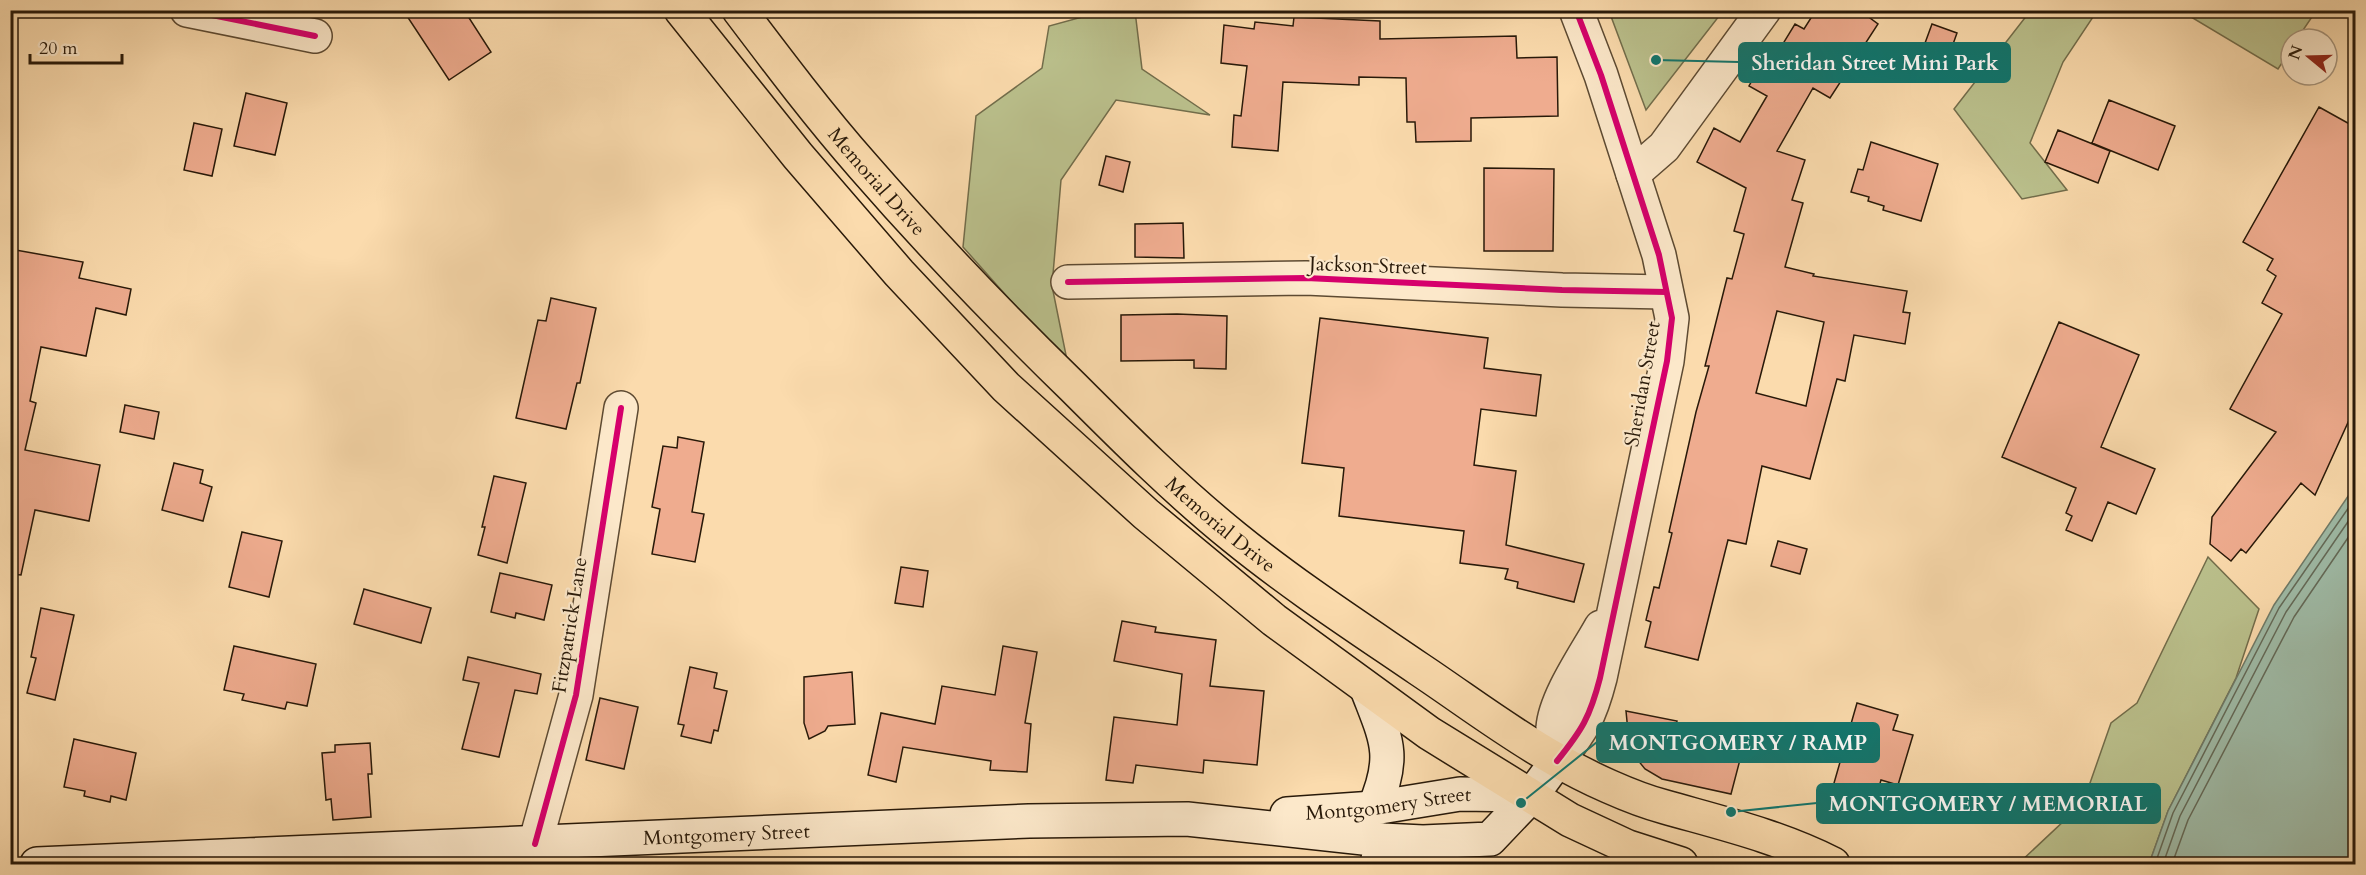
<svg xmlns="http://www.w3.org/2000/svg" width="2366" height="875" font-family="Cardo,serif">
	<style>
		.green { fill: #bbc18d; stroke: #726d4b; stroke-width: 1.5 }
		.water { fill: #9fbba7; stroke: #6f7a68; stroke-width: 1.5 }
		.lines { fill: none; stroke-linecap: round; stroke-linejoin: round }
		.shore { stroke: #646a58; stroke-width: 1.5 }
		.building { fill: #efac8f; stroke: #281909; stroke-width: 1.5; fill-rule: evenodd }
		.minor-casing { stroke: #5d4a32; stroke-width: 36 }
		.tertiary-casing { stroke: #5d4a32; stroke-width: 36 }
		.secondary-casing { stroke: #281909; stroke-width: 36 }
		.primary-casing { stroke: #281909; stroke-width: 36 }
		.minor { stroke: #fce8ca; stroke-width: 33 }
		.tertiary { stroke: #fce8ca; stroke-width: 33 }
		.secondary { stroke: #fce8ca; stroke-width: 33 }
		.primary { stroke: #fbdbad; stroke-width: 33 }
		.cycleway-casing { stroke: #fce8ca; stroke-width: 10 }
		.cycleway { stroke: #d6006c; stroke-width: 6 }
		.labels { text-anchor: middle; stroke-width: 4.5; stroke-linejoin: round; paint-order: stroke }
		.street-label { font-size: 20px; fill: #281909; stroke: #fce8ca }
		.leader { fill: none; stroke: #0f766e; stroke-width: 2 }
		.callout-dot { fill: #0f766e; stroke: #fce8ca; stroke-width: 2 }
		.callout { fill: #0f766e; stroke: #0f766e; stroke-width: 2 }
		.callout-label { font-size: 21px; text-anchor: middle; font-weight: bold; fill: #fff }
	</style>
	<rect width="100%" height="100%" fill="#fbdbad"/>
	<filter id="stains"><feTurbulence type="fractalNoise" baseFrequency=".00333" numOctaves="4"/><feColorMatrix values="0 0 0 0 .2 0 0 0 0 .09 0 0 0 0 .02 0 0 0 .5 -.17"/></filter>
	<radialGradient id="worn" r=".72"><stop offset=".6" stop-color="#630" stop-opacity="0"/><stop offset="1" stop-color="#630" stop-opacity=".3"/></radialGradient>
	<path class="green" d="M2031 10 2097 11 2063 62 2030 143 2067 190 2022 199 1954 109Z
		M1104 11H1135L1142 69 1210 115 1116 100 1061 180 1052 286 1068 365 963 247 976 116 1042 68 1049 26Z
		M1609 11V10L1723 11 1646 110Z
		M2181 11H2316L2297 39H2291V49L2278 69Z
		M2208 557 2259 609 2236 678 2168 811 2149 864H2018L2083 803 2111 723 2137 703Z"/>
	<path class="water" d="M2355 486V864H2149L2168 811 2274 605Z"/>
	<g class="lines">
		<path class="shore" d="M2155 864 2173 813 2279 608 2356 497
			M2163 864 2180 816 2286 612 2356 510
			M2172 864 2188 820 2294 617 2356 526"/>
	</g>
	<path class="building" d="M403 10H464L491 52 449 80Z
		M1816 10H1859L1878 24 1830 98 1813 88 1777 151 1805 160 1792 200 1803 203 1785 267 1814 274 1813 276 1907 291 1903 312 1910 313 1905 344 1854 335 1845 381 1837 379 1810 479 1762 466 1746 544 1728 540 1698 660 1645 647 1651 622 1646 620 1654 587 1659 588 1672 533 1669 532 1696 412 1709 366H1705L1727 278 1732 279 1744 234 1734 231 1746 188 1697 162 1714 128 1740 142 1767 96 1749 86 1766 56 1773 60 1795 24 1804 29ZM1777 311 1824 322 1806 406 1756 393Z
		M1294 17 1380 21V39L1516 36 1517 58 1557 57 1558 116 1471 118V141L1416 142 1415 122H1407L1406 78 1359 77V85L1283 82 1278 151 1232 147 1234 115 1241 116 1247 66 1221 63 1224 25 1254 29 1255 22 1293 26Z
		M1932 24 1957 33 1942 75 1917 65Z
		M246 93 287 103 275 155 234 146Z
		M2109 100 2175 126 2158 170 2092 143Z
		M2319 107 2355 127V407L2315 495 2301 483 2246 553 2241 549 2231 561 2210 544 2212 517 2276 432 2230 409 2282 314 2262 303 2276 276 2267 270 2273 259 2243 242Z
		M194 123 222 129 212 176 184 170Z
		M2058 130 2110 151 2098 183 2045 162Z
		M1871 142 1938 164 1921 221 1883 210 1884 206 1868 201 1869 197 1851 192 1858 169 1863 170Z
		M1106 156 1130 162 1123 192 1099 185Z
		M1484 168 1554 169 1553 251H1484Z
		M1183 223 1184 258 1135 257V224Z
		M10 249 83 262 79 278 131 289 126 315 96 308 86 356 41 347 30 401 36 403 25 450 100 465 89 521 35 510 21 575 10 574Z
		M551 298 596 308 580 383H577L566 429 516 418 538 320 546 321Z
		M1177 314 1227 316 1226 369 1194 368V360L1121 361V315Z
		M1320 318 1488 338 1484 368 1541 375 1536 416 1481 409 1474 465 1516 471 1506 545 1584 564 1574 602 1517 588 1518 582 1505 579 1508 569 1460 563 1464 531 1339 516 1344 468 1302 463Z
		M2059 322 2139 355 2101 447 2155 469 2136 514 2108 502 2092 541 2066 530 2072 516 2066 513 2076 488 2002 457Z
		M125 405 159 412 154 439 120 432Z
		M678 437 704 442 692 512 704 514 695 562 652 554 660 509 652 507 663 446 677 448Z
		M174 463 203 470 200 483 212 487 203 521 162 510Z
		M494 476 526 483 507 563 478 555 485 527H482Z
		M242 532 282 541 269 597 229 587Z
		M1778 541 1807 549 1800 574 1771 566Z
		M901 567 928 571 923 607 895 603Z
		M500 573 552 585 544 620 516 613 515 618 491 612Z
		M364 589 431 608 421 643 354 624Z
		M41 608 74 615 55 700 27 693 36 658 31 657Z
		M1122 621 1156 627 1155 632 1216 640 1210 686 1264 691 1257 765 1204 760 1203 773 1136 765 1133 783 1106 780 1114 717 1177 725 1182 674 1114 661Z
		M234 646 316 664 307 706 287 702 285 709 242 700 244 694 224 690Z
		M1003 646 1037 652 1025 723 1031 724 1027 772 990 770 991 761 903 747 896 782 868 775 881 713 935 724 942 686 995 695Z
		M468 657 541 674 537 694 515 690 499 757 462 749 479 683 463 680Z
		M690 667 717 673 714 688 727 691 718 731 714 730 711 743 681 736 684 725 678 724Z
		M852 672 855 724 828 726 825 731 809 739 804 723V677Z
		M600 698 638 707 624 769 586 760Z
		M1857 703 1898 715 1893 730 1913 735 1898 785 1881 780 1869 823 1826 811Z
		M1626 711 1677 721 1673 738 1742 752 1731 794 1662 779 1645 769 1637 759 1629 742Z
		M74 739 136 753 126 800 111 796 110 802 84 796 85 791 64 787Z
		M370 743 372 774H368L371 817 333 820 331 799 326 800 322 753 335 752V745Z"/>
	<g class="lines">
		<g class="minor-casing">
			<path id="minor" d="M187 10 315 36
				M1633 174 1664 147 1764 10
				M1068 282 1306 278 1562 290 1666 292
				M535 844 576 695 621 408
				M1377 864 1382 840"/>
		</g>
		<g class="tertiary-casing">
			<path id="tertiary" d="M1557 761C1582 730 1590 717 1600 678L1667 361 1672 318 1659 255 1601 75 1576 10
				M1557 761C1556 750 1552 738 1553 728 1555 698 1586 654 1601 627"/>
		</g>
		<g class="secondary-casing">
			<g id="secondary">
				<path d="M1367 689C1386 739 1397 755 1374 808"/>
				<path id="s1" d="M1287 814 1374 808 1460 794 1532 795"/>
				<path id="s2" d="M37 864 1029 821 1187 819 1382 840 1423 842 1490 839 1532 795 1557 761"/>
			</g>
		</g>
		<g class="primary-casing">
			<g id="primary">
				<path d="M681 10 798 156 899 273 1006 387 1146 514 1274 620 1429 733 1570 820 1628 847 1681 864"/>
				<path id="s3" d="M739 10C779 63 819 116 863 166 930 243 1000 316 1073 387 1125 439 1177 491 1234 537 1293 585 1356 626 1419 669 1464 699 1507 732 1555 759 1586 777 1631 798 1665 807 1725 824 1777 836 1833 864"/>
			</g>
		</g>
		<use href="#minor" class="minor"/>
		<use href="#tertiary" class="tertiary"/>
		<use href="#secondary" class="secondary"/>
		<use href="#primary" class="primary"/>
		<g class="cycleway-casing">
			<path id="cycleway" d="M187 10 315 36
				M1068 282 1306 278 1562 290 1666 292
				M1557 761C1582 730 1590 717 1600 678L1667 361 1672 318 1659 255 1601 75 1576 10
				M535 844 576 695 621 408"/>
		</g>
		<use href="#cycleway" class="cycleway"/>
	</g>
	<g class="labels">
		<g class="street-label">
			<text dy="7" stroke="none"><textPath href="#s3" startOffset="220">Memorial Drive</textPath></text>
			<text transform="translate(1368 265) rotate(2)" y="7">Jackson Street</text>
			<text transform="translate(1642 384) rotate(-80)" y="7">Sheridan Street</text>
			<text dy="7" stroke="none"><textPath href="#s3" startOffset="706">Memorial Drive</textPath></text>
			<text transform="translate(569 625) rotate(-81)" y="7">Fitzpatrick Lane</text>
			<text dy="7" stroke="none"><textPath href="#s1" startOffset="102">Montgomery Street</textPath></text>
			<text dy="7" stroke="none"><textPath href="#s2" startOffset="690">Montgomery Street</textPath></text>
		</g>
	</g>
	<path class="leader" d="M1656 60L1739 62M1521 803L1597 742M1731 812L1817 803"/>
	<g class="callout-dot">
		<circle cx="1656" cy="60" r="6"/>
		<circle cx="1521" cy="803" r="6"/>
		<circle cx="1731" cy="812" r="6"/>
	</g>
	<g class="callout">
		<rect x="1739" y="43" width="271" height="39" rx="6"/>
		<rect x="1597" y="723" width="282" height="39" rx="6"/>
		<rect x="1817" y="784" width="343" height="39" rx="6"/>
	</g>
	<g class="callout-label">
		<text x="1875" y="70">Sheridan Street Mini Park</text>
		<text x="1738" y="750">MONTGOMERY / RAMP</text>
		<text x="1988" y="811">MONTGOMERY / MEMORIAL</text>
	</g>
	<rect width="2366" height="875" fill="none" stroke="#fbdbad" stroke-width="36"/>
	<rect x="12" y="12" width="2342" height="851" fill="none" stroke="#281909" stroke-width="3"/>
	<rect x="18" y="18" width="2330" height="839" fill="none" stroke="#281909" stroke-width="1.5"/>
	<g transform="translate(2309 57) rotate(289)"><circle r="28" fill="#fce8ca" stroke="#a7957d" stroke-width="1.5"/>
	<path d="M0-4.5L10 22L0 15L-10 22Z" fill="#8f2418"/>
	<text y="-9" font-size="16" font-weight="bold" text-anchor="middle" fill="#281909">N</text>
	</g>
	<path d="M30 54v9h92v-9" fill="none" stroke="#281909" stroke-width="3"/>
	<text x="39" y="54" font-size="18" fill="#281909" stroke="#fce8ca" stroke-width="4.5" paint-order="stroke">20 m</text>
	<rect width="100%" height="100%" filter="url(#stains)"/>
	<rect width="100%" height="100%" fill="url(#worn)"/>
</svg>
